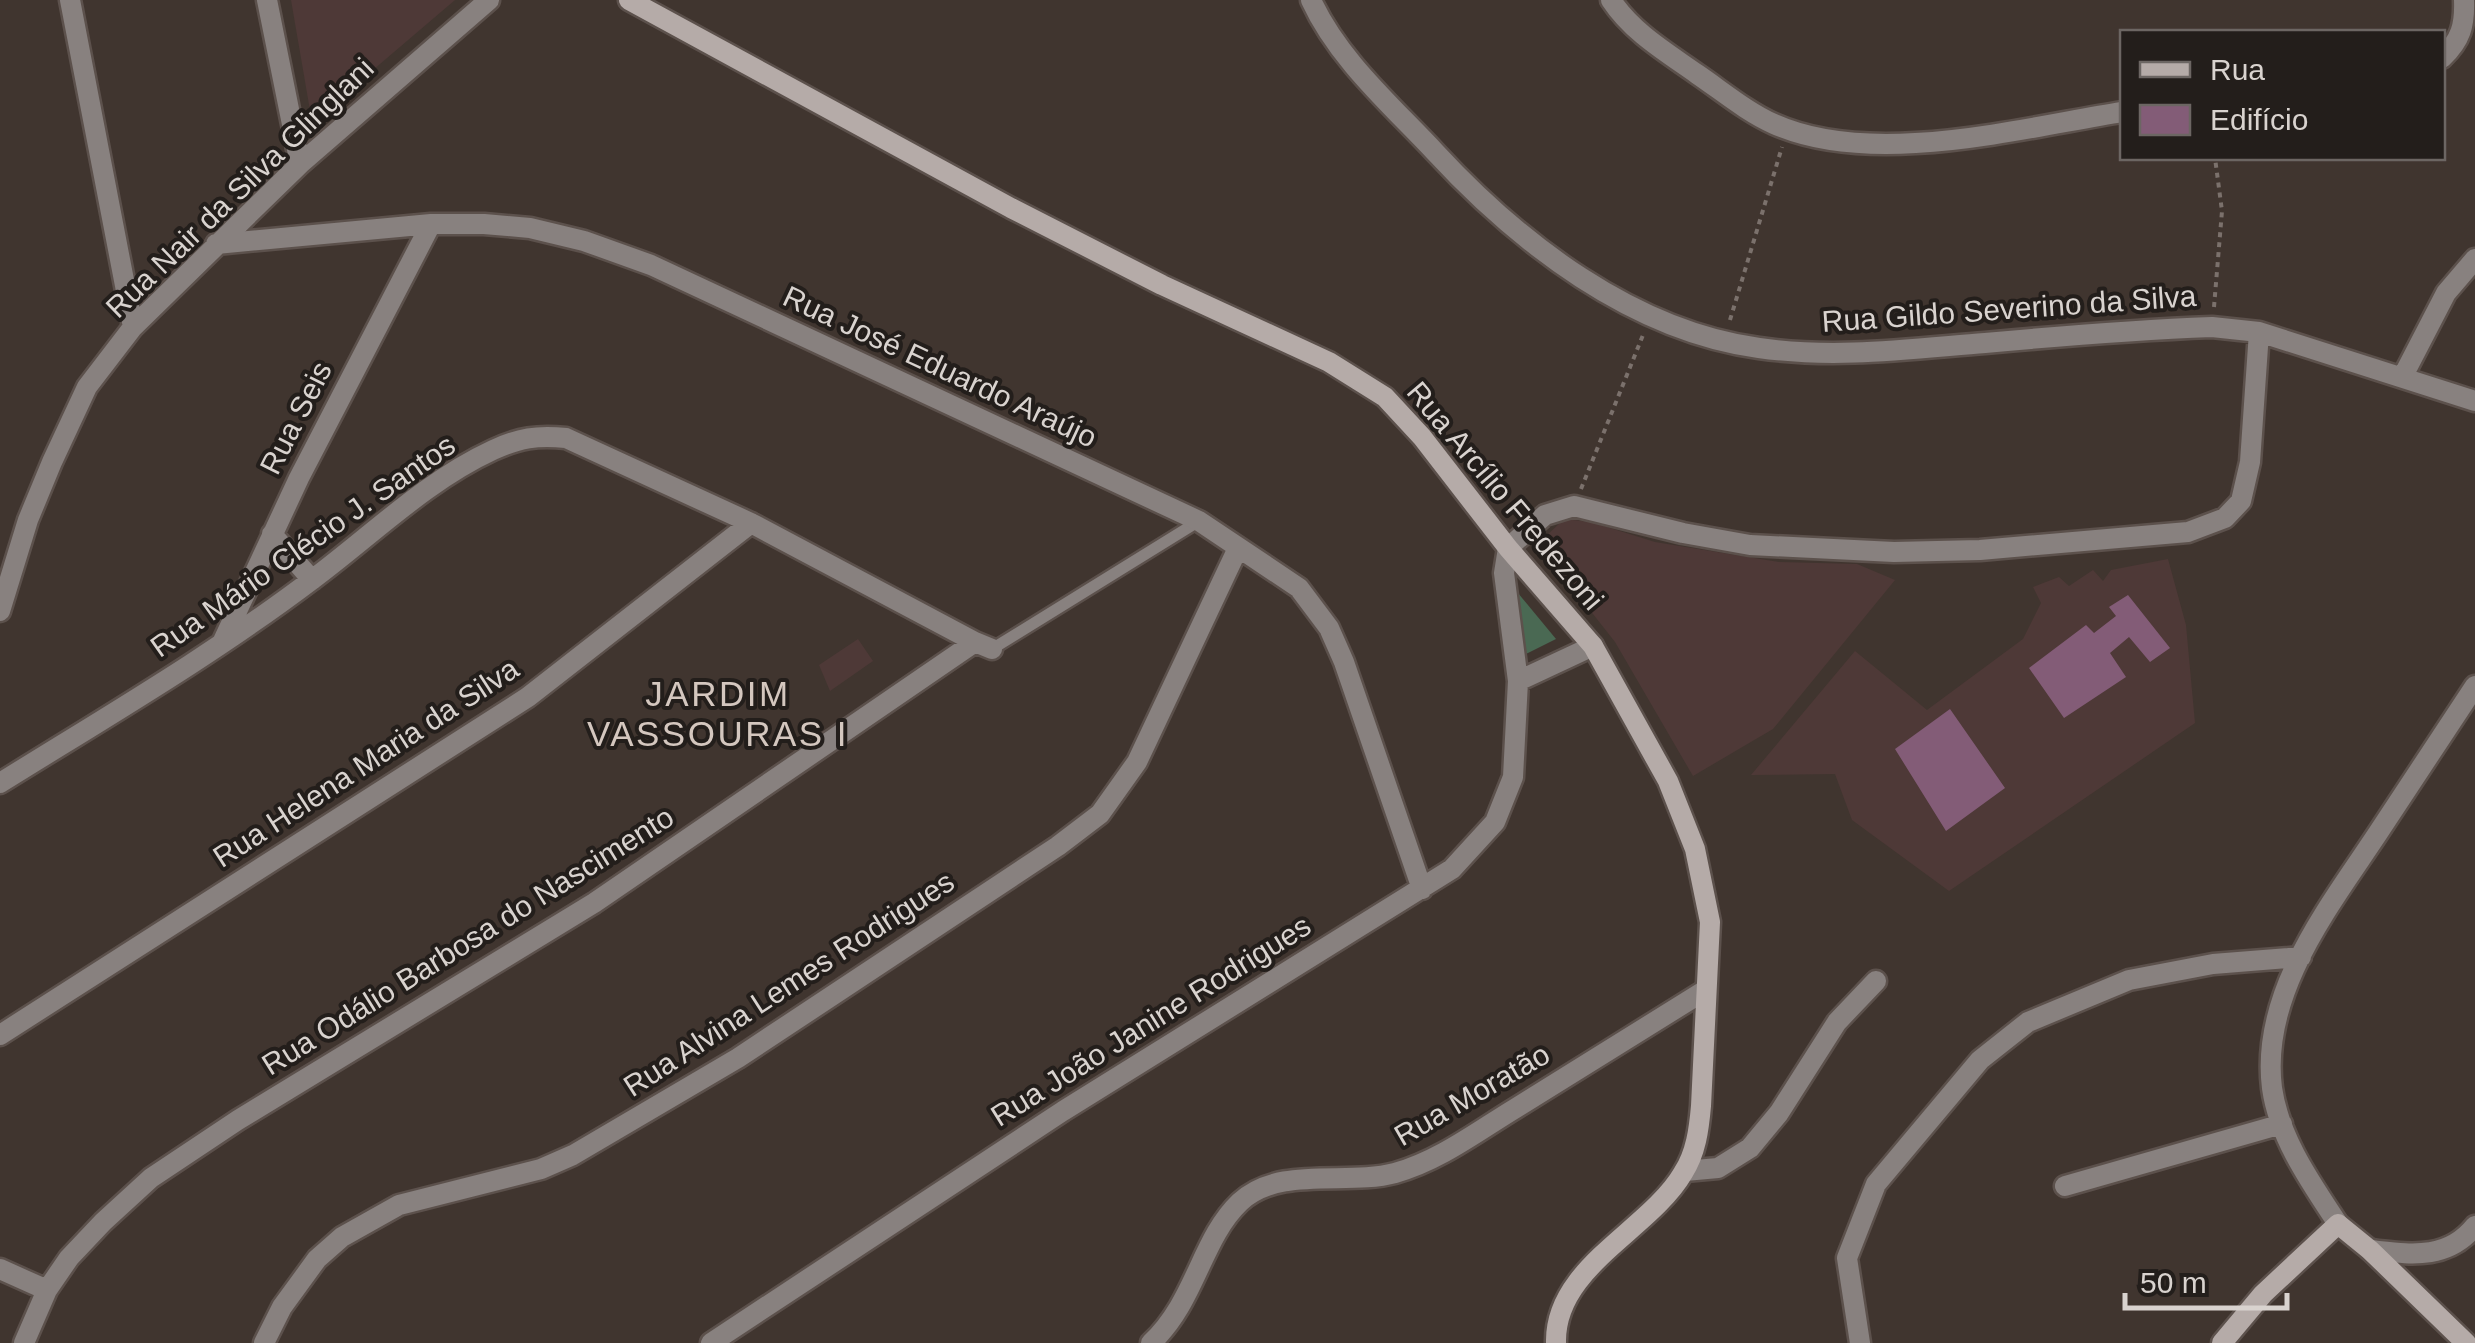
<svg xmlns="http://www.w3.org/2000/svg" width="2475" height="1343" font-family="Arial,sans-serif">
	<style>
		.education { fill: #4e3937 }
		.green { fill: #4a6953 }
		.building { fill: #835c77 }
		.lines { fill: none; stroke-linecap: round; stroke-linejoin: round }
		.lane-casing { stroke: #5c514c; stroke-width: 16 }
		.street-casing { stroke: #5c514c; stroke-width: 25 }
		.secondary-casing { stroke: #5c514c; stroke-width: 25 }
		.path { stroke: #7b716c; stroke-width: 4; stroke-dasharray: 5 5; stroke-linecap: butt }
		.lane { stroke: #88817f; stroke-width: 11 }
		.street { stroke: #88817f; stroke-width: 20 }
		.secondary { stroke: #b5aba8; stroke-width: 20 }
		.labels { text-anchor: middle; stroke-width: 8; stroke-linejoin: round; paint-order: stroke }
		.street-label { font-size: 30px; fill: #d9d3cf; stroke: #231e1b }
		.quarter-label { font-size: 35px; letter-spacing: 2.5px; fill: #d4c7bf; stroke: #231e1b }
	</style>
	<rect width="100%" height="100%" fill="#40352f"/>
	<path class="education" d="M291 0H455L312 122Z
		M1564 519 1591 522 1655 542 1779 562 1857 564 1895 580 1773 729 1693 776 1615 642 1545 553 1543 539Z
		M2168 559 2186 625 2195 723 1949 891 1852 820 1835 774 1751 775 1855 651 1927 710 2023 639 2041 603 2033 587 2059 577 2069 586 2093 570 2103 581 2111 570Z
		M858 639 873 661 830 691 819 665Z"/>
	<path class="green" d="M1513 587 1556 639 1524 655Z"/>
	<path class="building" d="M2128 595 2170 648 2150 662 2129 637 2110 653 2126 677 2064 718 2029 668 2086 625 2094 633 2116 616 2109 607Z
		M1950 709 2005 788 1946 831 1895 749Z"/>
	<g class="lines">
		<g class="lane-casing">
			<path id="lane" d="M992 649 1199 521"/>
		</g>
		<g class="street-casing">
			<path id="street" d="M70 0 133 327
				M267 0 300 164
				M1311 0C1338 59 1391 105 1435 152 1519 243 1633 331 1759 348 1835 359 1910 349 1985 343 2061 336 2136 330 2212 327L2259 332 2475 401
				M1611 0C1632 32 1666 52 1697 74 1722 91 1747 112 1774 124 1872 168 2021 128 2122 112
				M2442 58C2461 40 2465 25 2464 0
				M216 244 431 224H484L530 228 584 241 651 265 1199 521 1299 588 1329 628 1344 662 1422 889
				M2403 376 2446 293 2475 259
				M272 534 312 580
				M0 611 28 520 52 462 87 387 133 327 300 164 489 0
				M223 641 299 478 431 224
				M1518 681 1593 646
				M0 783C106 717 214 654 313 579 372 535 426 481 493 450 519 438 537 435 566 438L751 523 975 642
				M0 1035 528 697 751 523
				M1685 1171 1718 1168 1750 1148 1779 1113 1837 1022 1876 981
				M2065 1186 2282 1124
				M2338 1224C2311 1183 2279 1138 2272 1088 2260 993 2329 907 2378 833 2410 784 2443 735 2475 686
				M2370 1250C2409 1254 2447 1261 2475 1226
				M0 1269 47 1290
				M24 1343 47 1290 69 1258 103 1222 151 1178 238 1120 594 903 975 642 992 649
				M264 1343 282 1307 317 1259 342 1237 399 1205 541 1169 573 1155 738 1058 1058 846 1100 814 1137 762 1238 548
				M711 1343 1063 1111 1452 869 1495 822 1513 777 1518 681 1504 573 1508 548 1545 515 1574 506 1683 533 1750 545 1894 552 1980 550 2188 532 2225 518 2241 501 2250 462 2259 332
				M1151 1343C1196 1301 1201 1239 1240 1202 1280 1165 1347 1186 1395 1173 1439 1161 1478 1131 1516 1108 1579 1069 1641 1030 1704 991
				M1860 1343 1847 1258 1876 1184 1980 1060 2028 1022 2129 980 2213 964 2301 957"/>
		</g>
		<g class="secondary-casing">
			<path id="secondary" d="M629 0 1011 208 1162 285 1329 362 1385 397 1422 437 1508 548 1593 646 1668 781 1695 849 1710 922 1701 1106C1699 1129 1696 1153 1683 1173 1649 1231 1554 1267 1556 1343
				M2222 1343 2263 1294 2338 1224 2370 1250 2466 1343"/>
		</g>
		<path class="path" d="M2214 307 2222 211 2215 158
			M1730 320 1782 147
			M1581 489 1643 335"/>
		<use href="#lane" class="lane"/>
		<use href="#street" class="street"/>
		<use href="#secondary" class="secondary"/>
	</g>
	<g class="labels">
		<g class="street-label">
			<text transform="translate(240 188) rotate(-44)" y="10">Rua Nair da Silva Glinglani</text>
			<text transform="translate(2009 309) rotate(-4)" y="10">Rua Gildo Severino da Silva</text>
			<text transform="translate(940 367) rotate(25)" y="10">Rua José Eduardo Araújo</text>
			<text transform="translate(296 418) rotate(-63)" y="10">Rua Seis</text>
			<text transform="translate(1505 496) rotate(50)" y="10">Rua Arcílio Fredezoni</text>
			<text transform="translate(303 546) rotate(-35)" y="10">Rua Mário Clécio J. Santos</text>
			<text transform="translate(366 763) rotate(-33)" y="10">Rua Helena Maria da Silva</text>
			<text transform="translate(468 941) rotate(-32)" y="10">Rua Odálio Barbosa do Nascimento</text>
			<text transform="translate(789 984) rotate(-33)" y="10">Rua Alvina Lemes Rodrigues</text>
			<text transform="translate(1151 1021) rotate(-32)" y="10">Rua João Janine Rodrigues</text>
			<text transform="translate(1472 1095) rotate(-30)" y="10">Rua Moratão</text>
		</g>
		<g class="quarter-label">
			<text x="718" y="706">JARDIM<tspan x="718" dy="40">VASSOURAS I</tspan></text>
		</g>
	</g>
	<rect x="2120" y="30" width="325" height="130" fill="#231e1b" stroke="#6c6663" stroke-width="2.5"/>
	<rect x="2140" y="62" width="50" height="15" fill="#b5aba8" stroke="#6c6663" stroke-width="2.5"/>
	<text x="2210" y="80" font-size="30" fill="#d9d3cf">Rua</text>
	<rect x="2140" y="105" width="50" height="30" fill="#835c77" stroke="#6c6663" stroke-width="2.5"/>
	<text x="2210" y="130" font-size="30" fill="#d9d3cf">Edifício</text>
	<path d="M2125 1293v15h162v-15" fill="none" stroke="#d9d3cf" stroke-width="5"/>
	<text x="2140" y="1293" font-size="30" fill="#d9d3cf" stroke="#231e1b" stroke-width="8" paint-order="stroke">50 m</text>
</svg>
